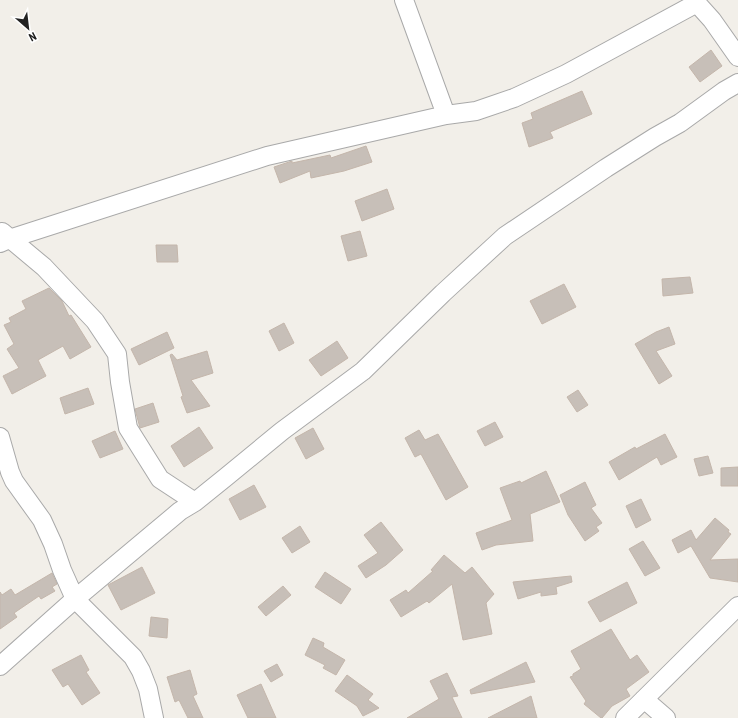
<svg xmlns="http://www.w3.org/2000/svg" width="738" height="718" font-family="'Roboto Condensed',sans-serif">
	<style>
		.building { fill: #c7bfb8; stroke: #c4b6ab }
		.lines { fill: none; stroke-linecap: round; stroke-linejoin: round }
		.street-casing { stroke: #a9a9a9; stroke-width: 20 }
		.street { stroke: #fff; stroke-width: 18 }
	</style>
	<rect width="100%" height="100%" fill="#f2efe9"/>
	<path class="building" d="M711 50 722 66 700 82 689 67Z
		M582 91 592 114 550 132 553 138 529 147 522 123 533 119 531 113Z
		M366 146 372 162 344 171 311 178 310 171 280 183 274 167 292 161V163L330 155 331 158Z
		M387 189 394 209 362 221 355 201Z
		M360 231 367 256 348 261 341 236Z
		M156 245H177L178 262H157Z
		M690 277 693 293 663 296 662 279Z
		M564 284 576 307 542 324 530 301Z
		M49 288 62 301 69 316 71 315 91 347 70 359 63 346 38 360 46 376 12 394 3 376 19 368 7 349 14 344 4 325 11 322 9 318 26 309 22 301Z
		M284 323 294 343 279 351 269 331Z
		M669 327 675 344 656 351 672 376 659 384 635 344 656 332Z
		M167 332 174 348 139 365 131 349Z
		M337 341 348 358 321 376 309 360Z
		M207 351 213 373 191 380 210 406 187 413 181 397 183 396 170 355 172 354 177 360Z
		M88 388 94 404 65 414 60 398Z
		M578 390 588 405 577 412 567 397Z
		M153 403 159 422 140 428 135 409Z
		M495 422 503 437 485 446 477 431Z
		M199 427 213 448 184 467 171 446Z
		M313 428 324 449 306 459 295 438Z
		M419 430 425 440 438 434 468 487 446 500 421 454 415 457 405 438Z
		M115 431 123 449 100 458 92 441Z
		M665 434 677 457 661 465 657 457 619 480 609 462 635 447 636 449Z
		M708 456 713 473 699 476 694 459Z
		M738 467V486H721V468Z
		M546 471 560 502 530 514 533 541 496 545 482 550 476 533 512 520 500 488 520 481 521 483Z
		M585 482 596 505 591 508 602 523 596 527 599 531 585 541 568 515 560 495Z
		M254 485 266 507 240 520 229 499Z
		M641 499 651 520 636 528 626 506Z
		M715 518 729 530 728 532 731 534 710 560 738 559V582L710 578 691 546 678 553 672 540 691 530 696 540Z
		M381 522 403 550 386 565 366 578 358 566 378 553 364 535Z
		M300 526 310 542 292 553 282 538Z
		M643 541 660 568 645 576 629 549Z
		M444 555 465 573 472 567 494 594 486 603 492 634 463 640 452 584 429 603 427 601 401 617 390 600 406 590 408 593 433 571 431 570Z
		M142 567 155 593 121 610 108 585Z
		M325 572 351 589 341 604 315 587Z
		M52 573 57 584 52 587 55 591 41 599 39 596 14 613 17 617 0 629V592L2 595 11 589 15 595Z
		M571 576 572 582 556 587 557 594 541 596V592L518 599 513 582Z
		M627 582 637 603 600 622 588 602Z
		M283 586 291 595 266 616 258 607Z
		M151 617 168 619 167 638 149 636Z
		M611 629 630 660 637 655 649 672 626 689 630 696 612 706 602 718H601L584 704 586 701 570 677 573 676V674L581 669 571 651Z
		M313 638 324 643 323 647 345 660 336 675 323 668 325 665 305 655Z
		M81 655 89 670 86 672 100 693 82 705 68 684 63 687 52 670Z
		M526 662 535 682 471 694 470 690Z
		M277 664 283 675 271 682 264 671Z
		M190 670 197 694 193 696 203 718H188L179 700 175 702 167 677Z
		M447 673 458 696 452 697 462 718H407L439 699 430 681Z
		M347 675 373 694 368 700 379 708 363 716 357 706 335 691Z
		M261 684 276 718H248L237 695Z
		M531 696 537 718H488Z"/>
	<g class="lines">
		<g class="street-casing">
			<path id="street" d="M404 0 446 115
				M694 0 712 20 738 57
				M2 232 44 267 95 321 117 354 120 382 128 428 160 479 195 502
				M0 243 9 239 267 156 446 115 476 111 514 98 566 74 697 3
				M0 437 10 472 14 481 42 520 53 544 62 570 75 599 133 657 141 671 148 689 154 718
				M0 666 75 599 180 511 195 502 226 477 282 431 363 371 443 293 505 236 606 168 655 137 680 123 724 91 738 83
				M644 699 666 718
				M625 718 738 606"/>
		</g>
		<use href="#street" class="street"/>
	</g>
	<g transform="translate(28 28) rotate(152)" stroke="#ffffff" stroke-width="3" paint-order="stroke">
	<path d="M0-3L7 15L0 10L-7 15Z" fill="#222222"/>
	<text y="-6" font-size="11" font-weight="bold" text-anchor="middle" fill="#222222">N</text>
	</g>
</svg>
